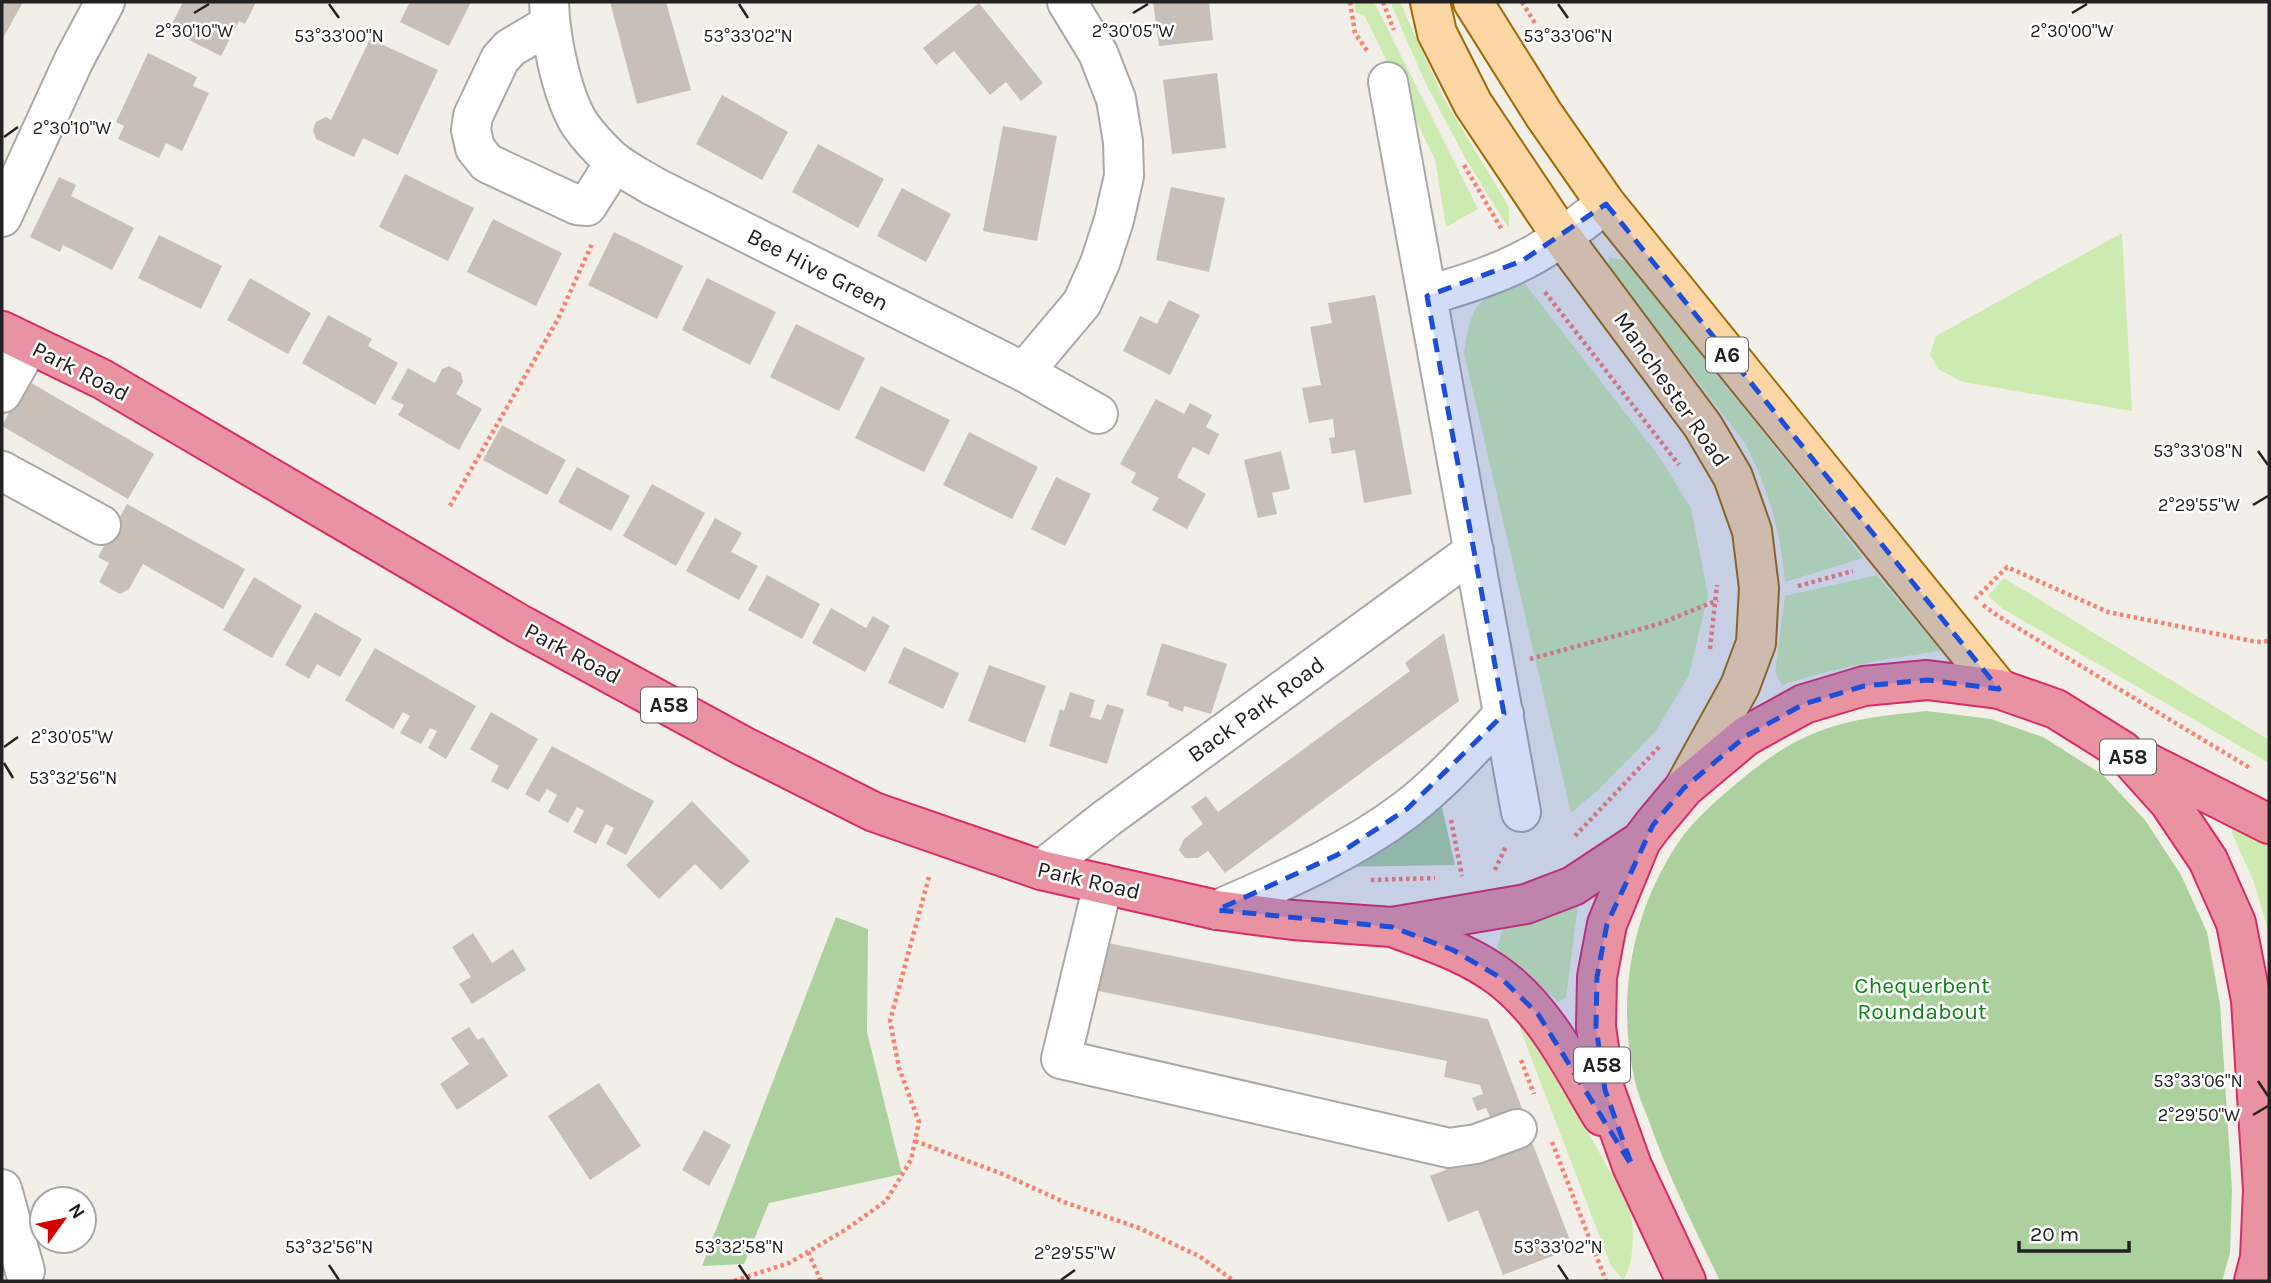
<svg xmlns="http://www.w3.org/2000/svg" width="2271" height="1283" font-family="Karla,sans-serif">
	<style>
		.grass { fill: #cdebb0 }
		.forest { fill: #add19e }
		.building { fill: #c7bfb8 }
		.lines { fill: none; stroke-linecap: round; stroke-linejoin: round }
		.minor-casing { stroke: #a9a9a9; stroke-width: 42 }
		.major-casing { stroke: #a06b00; stroke-width: 42 }
		.highway-casing { stroke: #dc2a67; stroke-width: 42 }
		.path { stroke: #fa8072; stroke-width: 4.5; stroke-dasharray: 3.5 3.5; stroke-linecap: butt }
		.minor { stroke: #fff; stroke-width: 38 }
		.major { stroke: #fcd6a4; stroke-width: 38 }
		.highway { stroke: #e892a2; stroke-width: 38 }
		.marked { fill: #1d4ed8; fill-opacity: 0.2; stroke: #1d4ed8; stroke-width: 5; stroke-dasharray: 14 9; stroke-linejoin: round }
		.ticks { fill: none; stroke: #222; stroke-width: 2.5 }
		.labels { text-anchor: middle; stroke-width: 5; stroke-linejoin: round; paint-order: stroke }
		.shield { fill: #fff; stroke: #646464; stroke-width: 2 }
		.shield-label { font-size: 21px; font-weight: bold; fill: #222 }
		.street-label { font-size: 23px; fill: #222; stroke: #fff }
		.park-label { font-size: 23px; fill: #0c8416; stroke: #fff }
		.ticks-label { font-size: 18px; text-anchor: middle; fill: #222; stroke: #fff; stroke-width: 5; stroke-linejoin: round; paint-order: stroke }
	</style>
	<rect width="100%" height="100%" fill="#f2efe9"/>
	<path class="grass" d="M1354 2H1374L1478 209 1446 227 1435 159 1364 15 1356 13Z
		M1390 2H1400L1443 97 1509 207V229L1464 156 1425 82Z
		M2122 233 2132 411 1963 382 1938 369 1930 354 1936 336Z
		M1609 257 1627 261 1863 558 1785 582C1781 532 1768 488 1745 443L1608 266Z
		M1522 280 1658 455 1691 508 1708 595 1689 675 1656 731 1598 790 1571 813 1464 353C1473 301 1475 301 1522 280Z
		M1877 575 1941 651C1887 658 1834 668 1782 685L1775 672 1785 596Z
		M2004 578 2269 740V763L2003 609 1988 596Z
		M2232 826 2269 846V935L2255 885 2232 833Z
		M1578 905 1566 998 1558 1002 1497 948 1503 926Z
		M1519 1026C1557 1065 1579 1116 1605 1163 1613 1178 1626 1195 1630 1211 1635 1229 1634 1265 1623 1280L1611 1266Z"/>
	<path class="forest" d="M1926 711 1991 719 2043 737 2103 775 2145 820 2181 875 2207 932 2220 1004 2232 1190 2230 1253 2222 1281H1720C1695 1229 1668 1176 1649 1121 1644 1108 1638 1095 1635 1081 1616 1000 1631 913 1678 843 1693 820 1716 801 1737 783 1761 763 1788 743 1817 732 1852 718 1889 715 1926 711Z
		M1438 790 1455 865 1334 867Z
		M836 917 868 929 867 1032 902 1174 769 1203 744 1264 702 1266Z"/>
	<path class="building" d="M2 2H23L2 40Z
		M183 2H256L245 24 239 21 221 56 169 30Z
		M410 2H471L449 46 400 22Z
		M610 2H666L691 90 637 104Z
		M1153 2H1209L1213 40 1159 46Z
		M979 3 1043 83 1021 101 1006 82 990 95 954 51 936 65 923 48Z
		M370 39 438 70 398 155 363 138 354 157 316 139 313 130 316 122 326 117 331 120Z
		M148 53 197 77 193 86 209 93 182 151 166 143 159 158 118 139 124 126 116 122Z
		M1217 73 1226 148 1172 154 1163 80Z
		M722 95 788 132 762 180 696 144Z
		M1003 126 1057 136 1037 241 983 231Z
		M818 144 884 179 858 228 792 192Z
		M405 174 474 208 448 261 379 227Z
		M59 177 76 185 71 196 134 228 112 270 63 245 60 252 30 237Z
		M1171 187 1225 198 1209 272 1156 260Z
		M902 188 951 214 926 262 877 236Z
		M493 219 562 253 536 306 467 272Z
		M614 232 683 266 657 319 588 285Z
		M159 235 222 266 201 309 138 278Z
		M250 278 311 313 288 354 227 320Z
		M707 278 776 312 750 365 682 330Z
		M1375 295 1412 494 1364 503 1355 450 1332 454 1329 438 1335 437 1333 419 1309 423 1302 388 1321 385 1310 327 1332 323 1328 303Z
		M1169 300 1200 315 1170 375 1123 351 1140 316 1157 324Z
		M328 315 372 339 368 346 398 363 375 405 302 363Z
		M796 324 865 358 839 411 770 377Z
		M449 366 461 373 463 382 456 394 482 409 459 450 398 415 404 405 391 399 408 368 435 383 442 369Z
		M26 380 154 454 128 499 2 426Z
		M881 386 950 420 924 472 855 438Z
		M1156 399 1184 414 1190 403 1212 415 1206 427 1219 434 1209 455 1193 447 1177 477 1206 494 1187 529 1152 510 1159 498 1131 483 1136 473 1120 464Z
		M502 425 566 460 547 495 483 460Z
		M969 432 1038 467 1012 519 943 485Z
		M1281 451 1290 489 1272 493 1277 514 1258 518 1244 460Z
		M577 467 630 496 611 531 558 502Z
		M1056 477 1091 494 1065 546 1031 529Z
		M652 484 705 513 676 566 623 536Z
		M127 504 245 569 223 609 143 564 129 589 120 594 99 582 109 563 98 557Z
		M715 518 742 533 731 552 758 566 739 600 686 571Z
		M767 575 820 604 802 639 748 610Z
		M254 577 302 606 272 658 223 630Z
		M831 608 866 628 873 616 890 626 865 672 812 643Z
		M315 612 362 639 340 677 317 664 309 679 285 665Z
		M1444 633 1459 701 1225 873 1208 851 1198 858H1185L1179 850 1184 839 1203 824 1191 807 1206 796 1218 812 1410 671 1405 663Z
		M1162 643 1227 664 1211 714 1184 706 1183 712 1168 706 1169 702 1146 695Z
		M904 647 959 673 943 709 888 683Z
		M375 648 476 706 446 759 428 748 437 731 430 728 421 744 400 733 410 716 403 712 393 729 345 700Z
		M989 665 1046 686 1025 743 968 721Z
		M1070 692 1095 700 1090 717 1101 720 1107 704 1124 709 1107 764 1049 746 1060 709 1064 711Z
		M491 712 538 739 508 790 491 781 499 766 470 749Z
		M552 746 654 801 626 855 606 844 614 828 606 824 596 844 573 832 584 811 577 807 568 823 548 812 557 795 547 789 539 802 525 794Z
		M692 801 750 861 721 890 695 864 659 899 626 865Z
		M473 933 492 963 513 949 526 970 472 1004 459 984 471 977 452 947Z
		M1108 943 1488 1019 1523 1111 1493 1123 1486 1108 1477 1111 1472 1098 1483 1094 1480 1085 1444 1077 1447 1061 1098 991Z
		M469 1027 478 1040 483 1037 508 1076 457 1110 440 1084 469 1064 451 1038Z
		M599 1083 641 1146 590 1180 548 1116Z
		M704 1130 731 1145 709 1186 682 1170Z
		M1530 1137 1573 1248 1503 1275 1478 1210 1448 1222 1430 1176Z"/>
	<g class="lines">
		<g class="minor-casing">
			<path id="minor" d="M549 2C550 36 561 93 579 123 588 136 600 149 612 160 624 170 640 178 653 186L1024 372 1098 414
				M549 25 510 48 500 59 473 116 471 130 475 148 487 163 577 205 587 206 615 162
				M1388 82 1521 812
				M2 217 74 60 105 2
				M1427 296C1458 286 1490 277 1520 262 1551 247 1578 225 1606 204
				M1024 372 1082 303 1100 263 1114 220 1124 176 1123 142 1116 99 1098 53 1067 2
				M2 393 29 345
				M2 471 101 525
				M1041 870 1107 818 1474 551
				M1103 884 1061 1059 1449 1148 1476 1144 1517 1129
				M1217 910C1283 881 1349 853 1407 809 1443 781 1473 747 1504 714
				M2 1189 25 1271"/>
		</g>
		<g class="major-casing">
			<path id="major" d="M1430 2 1437 33 1473 104 1562 237 1703 426 1733 477 1752 531 1759 588 1756 643 1740 686 1685 786
				M1473 2 1544 115 1606 204 1999 689"/>
		</g>
		<g class="highway-casing">
			<path id="highway" d="M2 331 102 379 521 625 743 746 874 812 1041 870 1217 910 1293 920 1392 927 1526 904 1573 886 1641 841
				M2144 761 2269 824
				M1395 928C1432 942 1470 954 1501 978 1547 1013 1573 1068 1602 1116
				M1686 1281 1632 1166 1605 1090 1596 1027 1597 977 1607 924 1641 841 1653 825 1684 788 1746 736 1804 704 1864 686 1927 680 1999 689 2056 709 2123 751 2169 802 2208 860 2236 923 2251 1000 2263 1190 2260 1258 2254 1281"/>
		</g>
		<path class="path" d="M1350 2 1355 33 1368 52
			M1383 2 1394 30
			M1522 2 1536 25
			M1464 165 1502 230
			M1545 292 1679 465
			M450 506 558 319 592 244
			M1798 586 1853 571
			M1975 599 2007 567 2108 612 2257 642 2269 641
			M1983 605 1998 616 2250 768
			M1710 649 1717 585
			M1530 659 1659 624 1718 600
			M1451 820 1462 876
			M1575 836 1660 746
			M1495 870 1506 846
			M1371 880 1435 878
			M1521 1060 1534 1094
			M915 1141 1005 1175 1064 1202 1139 1228 1199 1256 1234 1281
			M1552 1142 1606 1281
			M808 1252 821 1281
			M734 1281 789 1263 845 1230 886 1201 911 1160 919 1122 899 1068 890 1021 929 877"/>
		<use href="#minor" class="minor"/>
		<use href="#major" class="major"/>
		<use href="#highway" class="highway"/>
	</g>
	<path class="marked" d="M1606 204 1999 689 1927 680 1864 686 1804 704 1746 736 1684 788 1653 825 1607 924 1597 977 1596 1027 1605 1090 1632 1166 1538 1014 1501 978 1453 950 1392 927 1217 910 1337 855 1407 809 1504 714 1427 296 1522 261Z"/>
	<path class="ticks" d="M329 4 339 18M739 4 748 18M1558 4 1568 18M194 13 209 4M1133 13 1148 4M2072 13 2087 4M4 137 18 127M2258 451 2268 465M2253 505 2268 496M4 747 18 737M4 763 13 778M2258 1081 2268 1096M2253 1115 2268 1106M329 1265 339 1280M739 1265 749 1280M1558 1265 1568 1280M1061 1280 1075 1270"/>
	<g class="labels">
		<g class="shield">
			<rect x="1706" y="337.5" width="42" height="35" rx="5"/>
			<rect x="641" y="687.5" width="56" height="35" rx="5"/>
			<rect x="2100" y="739.5" width="56" height="35" rx="5"/>
			<rect x="1574" y="1047.5" width="56" height="35" rx="5"/>
		</g>
		<g class="shield-label">
			<text x="1727" y="362">A6</text>
			<text x="669" y="712">A58</text>
			<text x="2128" y="764">A58</text>
			<text x="1602" y="1072">A58</text>
		</g>
		<g class="street-label">
			<text transform="translate(818 269) rotate(27)" y="8">Bee Hive Green</text>
			<text transform="translate(81 371) rotate(27)" y="8">Park Road</text>
			<text transform="translate(1672 389) rotate(55)" y="8">Manchester Road</text>
			<text transform="translate(573 653) rotate(28)" y="8">Park Road</text>
			<text transform="translate(1256 709) rotate(-36)" y="8">Back Park Road</text>
			<text transform="translate(1089 880) rotate(13)" y="8">Park Road</text>
		</g>
		<g class="park-label">
			<text x="1922" y="993">Chequerbent<tspan x="1922" dy="26">Roundabout</tspan></text>
		</g>
	</g>
	<g class="ticks-label">
		<text x="194" y="37">2°30'10"W</text>
		<text x="1133" y="37">2°30'05"W</text>
		<text x="2072" y="37">2°30'00"W</text>
		<text x="339" y="42">53°33'00"N</text>
		<text x="748" y="42">53°33'02"N</text>
		<text x="1568" y="42">53°33'06"N</text>
		<text x="72" y="134">2°30'10"W</text>
		<text x="2198" y="457">53°33'08"N</text>
		<text x="2199" y="511">2°29'55"W</text>
		<text x="72" y="743">2°30'05"W</text>
		<text x="73" y="784">53°32'56"N</text>
		<text x="2198" y="1087">53°33'06"N</text>
		<text x="2199" y="1121">2°29'50"W</text>
		<text x="329" y="1253">53°32'56"N</text>
		<text x="739" y="1253">53°32'58"N</text>
		<text x="1558" y="1253">53°33'02"N</text>
		<text x="1075" y="1259">2°29'55"W</text>
	</g>
	<rect width="2271" height="1283" fill="none" stroke="#222222" stroke-width="7"/>
	<g transform="translate(63 1220) rotate(57)"><circle r="33" fill="#ffffff" stroke="#a7a7a7" stroke-width="2"/>
	<path d="M0-5L12 26L0 18L-12 26Z" fill="#d40000"/>
	<text y="-10" font-size="19" font-weight="bold" text-anchor="middle" fill="#222222">N</text>
	</g>
	<path d="M2019 1241v10h110v-10" fill="none" stroke="#222222" stroke-width="3.5"/>
	<text x="2030" y="1241" font-size="21" fill="#222222" stroke="#ffffff" stroke-width="5" paint-order="stroke">20 m</text>
</svg>
